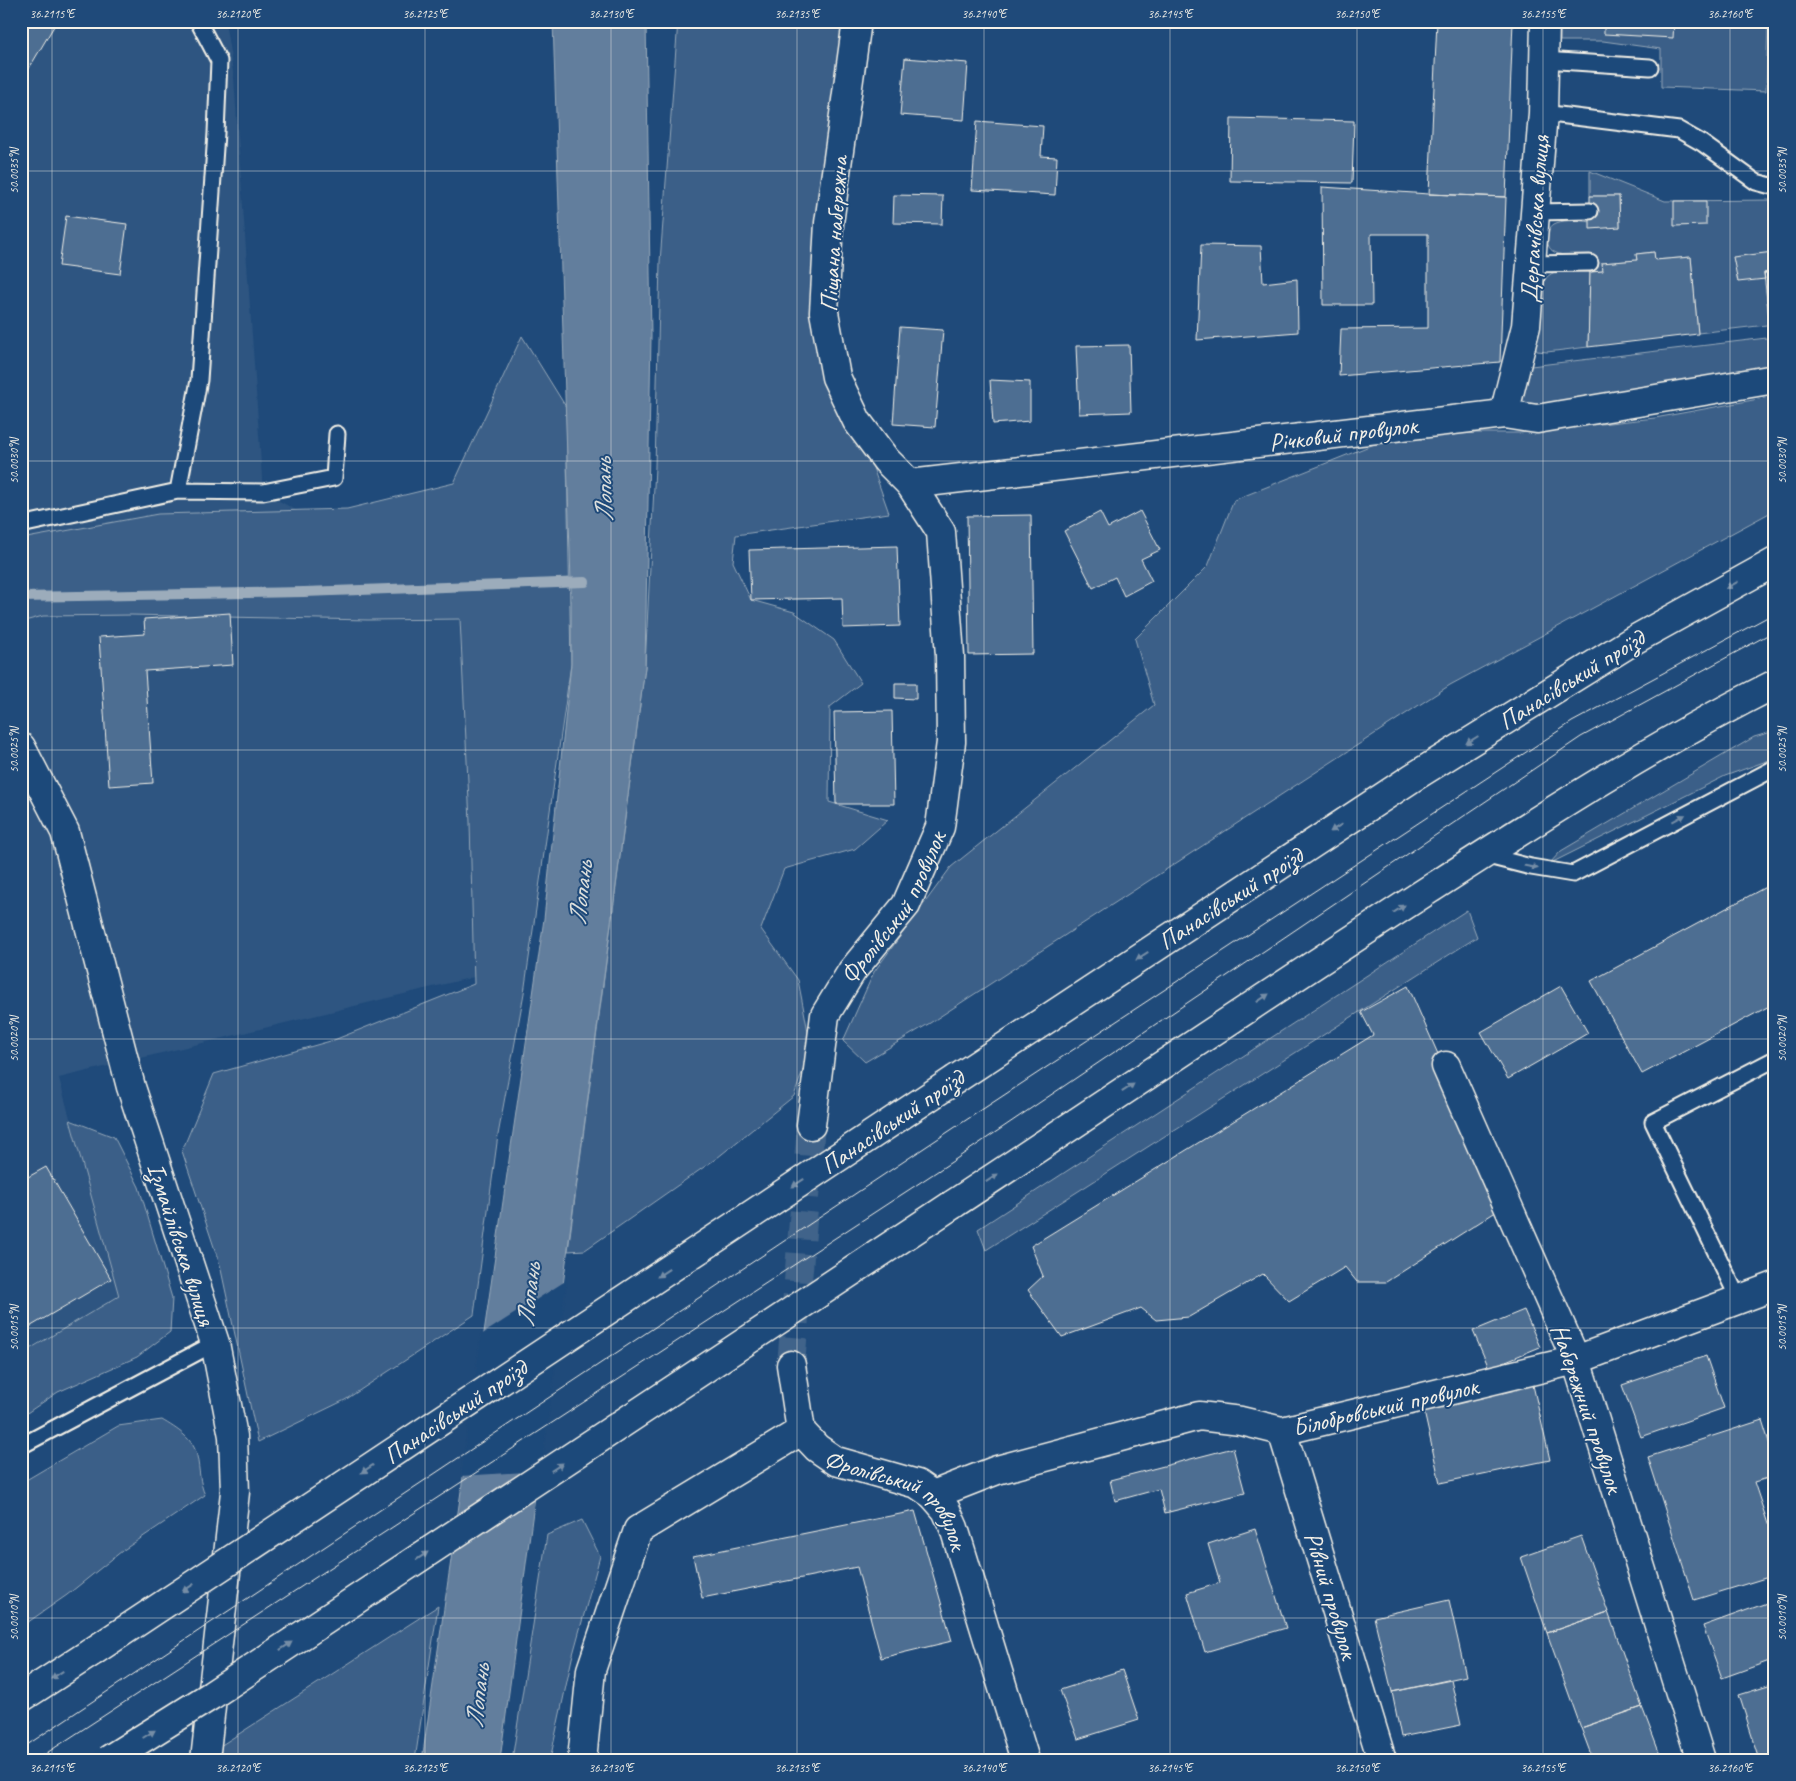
<svg xmlns="http://www.w3.org/2000/svg" width="1796" height="1781" font-family="Caveat,sans-serif">
	<style>
		.built { fill: #2d5581 }
		.green { fill: #3a5f88; stroke: #97a8b8 }
		.water { fill: #627e9d; stroke: #9cacbb }
		.pier { fill: #1f4a7a }
		.lines { fill: none; stroke-linecap: round; stroke-linejoin: round }
		.stream { stroke: #9cacbb; stroke-width: 10 }
		.building { fill: #4d6e92; stroke: #f4f1e8 }
		.street-tunnel { stroke: #3f638a; stroke-width: 28; stroke-dasharray: 28 14; stroke-linecap: butt }
		.lane-casing { stroke: #f4f1e8; stroke-width: 19 }
		.street-casing { stroke: #f4f1e8; stroke-width: 31 }
		.primary-casing { stroke: #f4f1e8; stroke-width: 31 }
		.lane { stroke: #1f4a7a; stroke-width: 15 }
		.street { stroke: #1f4a7a; stroke-width: 28 }
		.primary { stroke: #1f4a7a; stroke-width: 28 }
		.tram { stroke: #f4f1e8; stroke-width: 1 }
		.primary-bridge-casing { stroke: #f4f1e8; stroke-width: 31; stroke-linecap: butt }
		.primary-bridge { stroke: #1f4a7a; stroke-width: 28 }
		.oneway { fill: #748da6 }
		.ticks { fill: none; stroke: #f4f1e8; stroke-width: 1; stroke-opacity: 0.45 }
		.labels { text-anchor: middle; stroke-width: 4; stroke-linejoin: round; paint-order: stroke }
		.street-label { font-size: 25px; fill: #f4f1e8; stroke: #1f4a7a }
		.water-label { font-size: 26px; font-style: italic; fill: #dee0dd; stroke: #1f4a7a }
		.neatline { fill: none; stroke: #f4f1e8; stroke-width: 2 }
		.ticks-label { font-size: 12px; text-anchor: middle; fill: #f4f1e8 }
	</style>
	<rect width="100%" height="100%" fill="#1f4a7a"/>
	<filter id="ink" filterUnits="userSpaceOnUse"><feTurbulence type="fractalNoise" baseFrequency=".02" numOctaves="2"/><feDisplacementMap in="SourceGraphic" scale="10" xChannelSelector="R" yChannelSelector="G"/><feConvolveMatrix kernelMatrix="1 2 1 2 8 2 1 2 1" color-interpolation-filters="sRGB"/></filter>
	<g filter="url(#ink)">
		<path class="built" d="M21 21H225L234 78 263 492 481 612 478 976 59 1078 119 1296 21 1353Z"/>
		<path class="green" d="M678 21H858L825 292 853 411 889 513 736 535 733 562 751 600 794 612 834 640 861 683 830 707 829 802 888 820 855 849 784 869 761 929 798 980 811 1047 794 1096 717 1158 585 1250 568 1251 645 667 655 467 660 262Z
			M1560 21H1768L1766 91 1661 87V49L1603 41H1560Z
			M1590 171 1665 201 1775 200V324L1698 333 1691 257 1655 260 1654 252 1636 254 1637 260 1602 263 1603 271 1590 272 1588 347 1547 352 1537 351 1534 345 1542 284C1553 264 1571 272 1590 272V255C1576 255 1544 260 1548 237 1549 232 1549 227 1554 224 1569 216 1604 224 1620 227L1619 196H1590Z
			M522 336 566 407 571 664 524 993 498 1135 474 1315 345 1400 258 1442 220 1265 182 1151 214 1074 334 1040 474 984 470 822 460 619 368 620 131 615 43 616 21 622V539L158 514 347 509 454 483Z
			M1775 337V367L1546 408 1525 404 1521 398 1522 388 1531 366Z
			M1775 396V510L1450 685 930 1023 865 1062 843 1041 874 972 951 867 1154 705 1135 639 1208 566 1234 500 1402 433H1519L1655 418Z
			M1775 731V758L1725 776 1549 864 1561 851 1754 737Z
			M1467 910 1477 937 986 1250 978 1229Z
			M70 1120 114 1137 139 1187 172 1298 170 1332 137 1357 58 1392 21 1417V1354L119 1296Z
			M162 1420C177 1429 194 1439 197 1456 200 1470 199 1482 205 1495L122 1551 67 1595 21 1627V1483L118 1426Z
			M582 1520 600 1556 572 1658 550 1760H512L547 1535Z
			M438 1606 415 1760H216L217 1748Z"/>
		<path class="water" d="M553 21H646L651 336 645 667 500 1760H422L544 919 571 664V582Z"/>
		<path class="pier" d="M567 1280 541 1471 461 1476 481 1335Z"/>
		<g class="lines">
			<path class="stream" d="M21 597 304 592 585 582"/>
		</g>
		<path class="building" d="M21 21H57L21 82Z
			M1437 21H1513L1506 197 1429 194Z
			M1604 21H1674L1673 38 1604 34Z
			M905 58 968 63 964 120 900 115Z
			M1231 118 1354 121 1352 183 1230 181Z
			M977 121 1043 126 1041 156 1057 157 1055 195 972 190Z
			M1322 187 1429 194 1506 197 1500 362 1339 376 1341 329 1428 328V234H1371L1372 305H1323Z
			M894 195 943 196 942 224 893 223Z
			M1590 196H1619L1620 227 1590 229Z
			M1674 201H1706V225L1674 226Z
			M66 216 127 224 120 274 59 266Z
			M1201 245 1261 246 1263 283 1297 279 1298 332 1197 340Z
			M1654 252 1655 260 1691 257 1698 334 1588 347 1590 272 1603 271 1602 263 1637 260 1636 254Z
			M1773 252 1775 272 1764 273 1765 279 1738 282 1733 257Z
			M1775 272V319H1769L1764 273Z
			M900 327 943 330 935 427 893 424Z
			M1129 345 1131 412 1079 414 1076 346Z
			M990 380 1030 382V421L993 424Z
			M1140 511 1160 550 1141 559 1152 581 1124 596 1115 577 1093 588 1064 531 1100 512 1108 528Z
			M1031 515 1033 654 969 655 967 516Z
			M897 546 900 626 843 628 842 598 751 600 749 550Z
			M230 613 233 665 145 671 153 783 109 786 99 637 145 634 144 619Z
			M895 683H916V699L895 698Z
			M892 711 894 804H836L834 712Z
			M1775 882V1003L1642 1074 1591 981Z
			M1408 986 1505 1206 1386 1282H1357L1345 1267 1289 1301 1263 1274 1189 1317 1156 1320 1141 1308 1062 1337 1028 1290 1043 1276 1031 1246 1373 1035 1361 1012Z
			M1561 986 1588 1033 1508 1079 1481 1032Z
			M46 1167 111 1279 21 1332V1181Z
			M1524 1310 1540 1347 1489 1368 1473 1331Z
			M1706 1356 1724 1408 1641 1437 1622 1385Z
			M1533 1385 1550 1460 1440 1483 1423 1407Z
			M1762 1420 1775 1461V1476L1754 1482 1775 1545V1575L1694 1600 1648 1457Z
			M1233 1448 1245 1493 1165 1513 1159 1489 1115 1501 1110 1480Z
			M915 1511 952 1641 881 1658 857 1567 702 1598 693 1556Z
			M1255 1529 1286 1628 1205 1652 1187 1593 1220 1583 1208 1544Z
			M1581 1536 1608 1612 1547 1633 1521 1557Z
			M1449 1600 1466 1676 1392 1692 1374 1617Z
			M1775 1600V1659L1722 1678 1703 1626Z
			M1608 1612 1642 1707 1581 1728 1547 1633Z
			M1122 1670 1139 1720 1078 1739 1060 1690Z
			M1451 1680 1461 1725 1401 1737 1392 1692Z
			M1775 1684V1760H1760L1739 1695Z
			M1642 1707 1662 1760H1593L1581 1728Z"/>
		<g class="lines">
			<path class="street-tunnel" d="M791 1365 811 1125"/>
			<g class="lane-casing">
				<path id="lane" d="M1544 60 1650 67
					M1543 113 1679 130 1702 143 1756 182 1775 187
					M1535 212 1590 211
					M1531 264 1590 263
					M178 491 263 492 334 478 337 434
					M21 525 178 491 199 380 216 133 219 61 198 21
					M1484 855 1531 867 1573 874 1775 768
					M1738 1298 1653 1122 1775 1059
					M21 1446 215 1343"/>
			</g>
			<g class="street-casing">
				<g id="street">
					<path d="M1504 414 1526 326 1543 113 1545 21"/>
					<path d="M910 484 1504 414 1537 419 1775 379"/>
					<path d="M21 747 65 832 131 1087 215 1343 233 1436 235 1492 205 1760"/>
					<path d="M1446 1066 1576 1360 1701 1760"/>
					<path id="s1" d="M811 1125 825 1015 852 971 906 905 940 827 951 742 950 656 941 532 910 484 886 460 857 421 836 377 824 312 829 223 857 21"/>
					<path id="s2" d="M791 1365 801 1431 817 1448 836 1461 917 1484 933 1495 946 1510 954 1528 1025 1760"/>
					<path d="M1282 1431 1382 1760"/>
					<path d="M933 1495 997 1470 1199 1416 1241 1421 1282 1431 1576 1360 1775 1286"/>
					<path d="M582 1760 591 1670 638 1530 801 1431"/>
				</g>
			</g>
			<g class="primary-casing">
				<path id="primary" d="M956 1079 1412 778 1634 640 1775 562
					M952 1205C1111 1100 1269 993 1430 889 1542 817 1655 744 1775 684
					M21 1698 92 1652"/>
			</g>
			<use href="#lane" class="lane"/>
			<use href="#street" class="street"/>
			<use href="#primary" class="primary"/>
			<path class="tram" d="M21 1749 954 1128 1572 722 1775 613
				M36 1760 953 1161 1581 737 1775 631"/>
			<g class="primary-bridge-casing">
				<path id="primary-bridge" d="M92 1652 956 1079
					M108 1760 212 1695 952 1205"/>
			</g>
			<use href="#primary-bridge" class="primary-bridge"/>
		</g>
		<defs><path id="oneway-solid" d="M-6-.8H1V-3.2L6.5 0L1 3.2V.8H-6Z" transform="scale(1.25)"/></defs>
		<g class="oneway">
			<use href="#oneway-solid" transform="translate(1732 585) rotate(151)"/>
			<use href="#oneway-solid" transform="translate(1472 740) rotate(148)"/>
			<use href="#oneway-solid" transform="translate(1679 818) rotate(-28)"/>
			<use href="#oneway-solid" transform="translate(1336 828) rotate(147)"/>
			<use href="#oneway-solid" transform="translate(1531 867) rotate(12)"/>
			<use href="#oneway-solid" transform="translate(1399 909) rotate(-33)"/>
			<use href="#oneway-solid" transform="translate(1142 956) rotate(147)"/>
			<use href="#oneway-solid" transform="translate(1263 998) rotate(-34)"/>
			<use href="#oneway-solid" transform="translate(1128 1088) rotate(-34)"/>
			<use href="#oneway-solid" transform="translate(992 1178) rotate(-34)"/>
			<use href="#oneway-solid" transform="translate(798 1183) rotate(146)"/>
			<use href="#oneway-solid" transform="translate(663 1273) rotate(146)"/>
			<use href="#oneway-solid" transform="translate(557 1467) rotate(-34)"/>
			<use href="#oneway-solid" transform="translate(367 1469) rotate(146)"/>
			<use href="#oneway-solid" transform="translate(422 1556) rotate(-34)"/>
			<use href="#oneway-solid" transform="translate(188 1588) rotate(146)"/>
			<use href="#oneway-solid" transform="translate(286 1646) rotate(-34)"/>
			<use href="#oneway-solid" transform="translate(57 1675) rotate(147)"/>
			<use href="#oneway-solid" transform="translate(149 1734) rotate(-32)"/>
		</g>
	</g>
	<path class="ticks" d="M52 21V1760M238 21V1760M425 21V1760M611 21V1760M797 21V1760M984 21V1760M1170 21V1760M1357 21V1760M1543 21V1760M1730 21V1760M21 171H1775M21 461H1775M21 750H1775M21 1039H1775M21 1328H1775M21 1618H1775"/>
	<g class="labels">
		<g class="street-label">
			<text transform="translate(1534 219) rotate(-86)" y="9">Дергачівська вулиця</text>
			<text transform="translate(833 234) rotate(-86)" y="9">Піщана набережна</text>
			<text transform="translate(1343 433) rotate(-7)" y="9">Річковий провулок</text>
			<text transform="translate(1571 679) rotate(-32)" y="9">Панасівський проїзд</text>
			<text transform="translate(1230 898) rotate(-33)" y="9">Панасівський проїзд</text>
			<text dy="9" stroke="none"><textPath href="#s1" startOffset="239">Фролівський провулок</textPath></text>
			<text transform="translate(892 1121) rotate(-34)" y="9">Панасівський проїзд</text>
			<text transform="translate(182 1244) rotate(72)" y="9">Ізмайлівська вулиця</text>
			<text transform="translate(1385 1406) rotate(-13)" y="9">Білобровський провулок</text>
			<text transform="translate(1588 1408) rotate(71)" y="9">Набережний провулок</text>
			<text transform="translate(455 1411) rotate(-34)" y="9">Панасівський проїзд</text>
			<text dy="9" stroke="none"><textPath href="#s2" startOffset="190">Фролівський провулок</textPath></text>
			<text transform="translate(1332 1595) rotate(73)" y="9">Рівний провулок</text>
		</g>
		<g class="water-label">
			<text transform="translate(603 490) rotate(-91)" y="9">Лопань</text>
			<text transform="translate(580 893) rotate(-83)" y="9">Лопань</text>
			<text transform="translate(528 1295) rotate(-83)" y="9">Лопань</text>
			<text transform="translate(477 1696) rotate(-83)" y="9">Лопань</text>
		</g>
	</g>
	<rect width="1796" height="1781" fill="none" stroke="#1f4a7a" stroke-width="55"/>
	<rect x="28" y="28" width="1740" height="1726" class="neatline"/>
	<g class="ticks-label">
		<text x="52" y="18">36.2115°E</text>
		<text x="238" y="18">36.2120°E</text>
		<text x="425" y="18">36.2125°E</text>
		<text x="611" y="18">36.2130°E</text>
		<text x="797" y="18">36.2135°E</text>
		<text x="984" y="18">36.2140°E</text>
		<text x="1170" y="18">36.2145°E</text>
		<text x="1357" y="18">36.2150°E</text>
		<text x="1543" y="18">36.2155°E</text>
		<text x="1730" y="18">36.2160°E</text>
		<text transform="translate(14 171) rotate(-90)" y="4">50.0035°N</text>
		<text transform="translate(1782 171) rotate(-90)" y="4">50.0035°N</text>
		<text transform="translate(14 461) rotate(-90)" y="4">50.0030°N</text>
		<text transform="translate(1782 461) rotate(-90)" y="4">50.0030°N</text>
		<text transform="translate(14 750) rotate(-90)" y="4">50.0025°N</text>
		<text transform="translate(1782 750) rotate(-90)" y="4">50.0025°N</text>
		<text transform="translate(14 1039) rotate(-90)" y="4">50.0020°N</text>
		<text transform="translate(1782 1039) rotate(-90)" y="4">50.0020°N</text>
		<text transform="translate(14 1328) rotate(-90)" y="4">50.0015°N</text>
		<text transform="translate(1782 1328) rotate(-90)" y="4">50.0015°N</text>
		<text transform="translate(14 1618) rotate(-90)" y="4">50.0010°N</text>
		<text transform="translate(1782 1618) rotate(-90)" y="4">50.0010°N</text>
		<text x="52" y="1772">36.2115°E</text>
		<text x="238" y="1772">36.2120°E</text>
		<text x="425" y="1772">36.2125°E</text>
		<text x="611" y="1772">36.2130°E</text>
		<text x="797" y="1772">36.2135°E</text>
		<text x="984" y="1772">36.2140°E</text>
		<text x="1170" y="1772">36.2145°E</text>
		<text x="1357" y="1772">36.2150°E</text>
		<text x="1543" y="1772">36.2155°E</text>
		<text x="1730" y="1772">36.2160°E</text>
	</g>
</svg>
